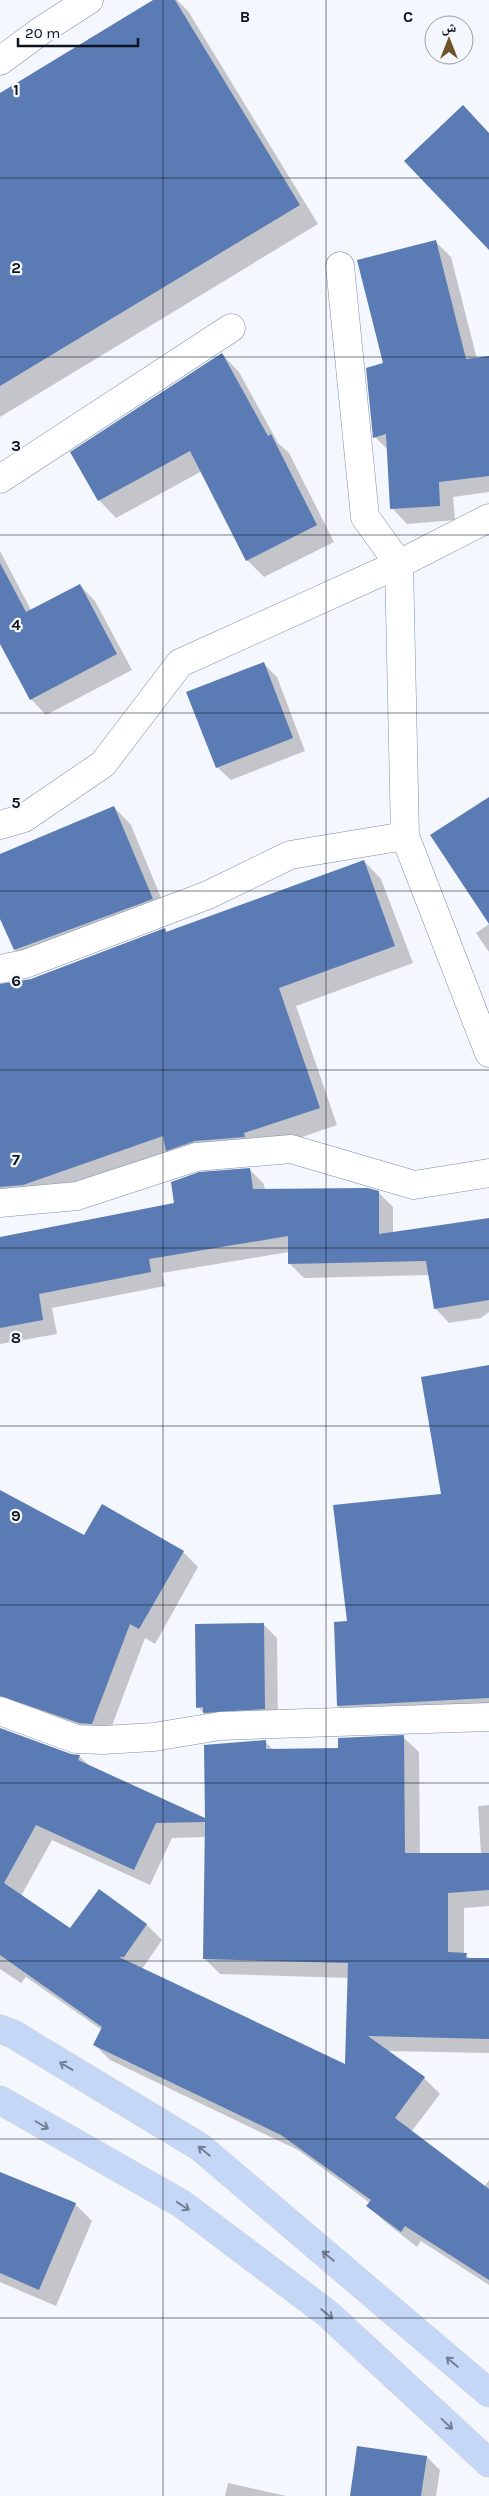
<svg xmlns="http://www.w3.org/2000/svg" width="489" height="2496" font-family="Karla,'Noto Naskh Arabic',sans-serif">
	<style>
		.shadow { fill: #0003; fill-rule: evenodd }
		.building { fill: #5b7bb5; fill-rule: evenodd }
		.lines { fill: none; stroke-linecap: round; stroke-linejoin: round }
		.street-casing { stroke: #7f8eaa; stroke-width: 29 }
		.primary-casing { stroke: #d4d5d6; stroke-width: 29 }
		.street { stroke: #fff; stroke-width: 28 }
		.primary { stroke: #c5d7f7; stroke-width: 28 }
		.oneway { stroke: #737f95 }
		.grid { fill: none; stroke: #0e141e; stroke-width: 1; stroke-opacity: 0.55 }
		.grid-label { font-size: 16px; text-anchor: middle; font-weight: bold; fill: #0e141e; stroke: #f4f7fd; stroke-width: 4.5; stroke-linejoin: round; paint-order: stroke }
	</style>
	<rect width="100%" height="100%" fill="#f4f7fd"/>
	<path class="shadow" d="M155 0H177L188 11 318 224 0 417V94Z
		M436 242 451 257 477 359 489 358V492L453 497 455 520 407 524 392 508 388 450 374 436 385 364Z
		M222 354 239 372 278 443 289 453 334 542 264 577 247 560 202 471 116 518 99 500Z
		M0 551 31 610 80 585 95 601 132 670 46 715 31 699 0 641Z
		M263 663 277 677 305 751 231 780 217 767Z
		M114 807 131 825 169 917 32 967 15 950 0 916V855Z
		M364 861 381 879 413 963 296 1006 337 1125 261 1151 42 1203 0 1200V982L2 984 29 980 164 929 168 933Z
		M489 924V952L476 933Z
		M249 1169 264 1184 265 1191 378 1192 393 1207V1234L489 1219V1312L481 1318 449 1323 435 1308 430 1275 304 1278 289 1263V1252L162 1273 165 1286 52 1308 57 1334 0 1344V1238L175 1204Z
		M489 1366V1715L354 1722 338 1706 348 1622 443 1495Z
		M0 1492 85 1536 183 1552 198 1567 155 1644 145 1638 107 1739 0 1722V1728Z
		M263 1624 277 1638 278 1722 211 1721 198 1707Z
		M0 1729 70 1755 79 1756 90 1766 206 1820 265 1741 273 1750 339 1749 403 1737 419 1752 420 1854H481L478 1806 489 1805V1906L464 1908V1954L471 1959 489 1960V2053L387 2051 424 2078 440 2094 411 2132 484 2187 489 2180V2285L421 2241 417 2247 384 2221 368 2206 370 2203 298 2150 110 2060 95 2045 102 2030 26 1977 21 1983 0 1969ZM206 1837 204 1958 220 1974 349 1978 346 2066 142 1969 162 1940 147 1925 99 1891 71 1930 21 1896 52 1840 150 1885 172 1838Z
		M0 2173 75 2204 92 2221 56 2306 0 2282Z
		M427 2457 440 2470 436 2496H352Z
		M228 2483 286 2496H225Z"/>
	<path class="building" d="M153 0H175L300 205 0 386V93Z
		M463 105 489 133V250L404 161Z
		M436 240 466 359 489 356V476L439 482 440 506 390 509 386 434 373 438 366 368 383 363 357 260Z
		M222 353 268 436 271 434 317 525 246 561 190 451 98 501 70 452Z
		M0 563 26 612 80 584 117 654 30 700 0 644Z
		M264 662 293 738 216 768 186 692Z
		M489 797V924L430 835Z
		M114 806 153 899 14 950 0 919V854Z
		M364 860 395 946 279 988 320 1108 244 1133 245 1137 195 1141 166 1151 163 1136 23 1185 0 1187V984L31 979 165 928 166 932Z
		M250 1168 253 1189 368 1188 379 1191V1234L489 1218V1300L434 1309 426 1261 288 1264V1236L149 1259 151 1272 39 1294 43 1320 0 1328V1237L174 1203 171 1182 199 1172Z
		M489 1365V1698L337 1706 334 1622 347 1621 333 1505 441 1494 421 1377Z
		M0 1490 84 1535 102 1504 184 1551 139 1629 130 1624 92 1724 79 1723 0 1696Z
		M264 1623 265 1709 203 1713V1707L196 1708 195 1624Z
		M0 1728 71 1754 80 1755 78 1760 205 1818 204 1745 266 1740V1749L338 1748V1738L404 1735 405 1853H489V1890L448 1893V1952L467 1953 466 1958H489V2039L368 2036 425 2077 395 2118 489 2189V2280L405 2226 401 2232 366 2206 371 2200 281 2135 93 2045 102 2027 0 1955ZM205 1822 203 1959 348 1963 345 2064 119 1957H124L147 1924 99 1889 70 1928 4 1883 36 1825 134 1870 156 1823Z
		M0 2172 76 2203 39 2290 0 2273Z
		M357 2446 427 2456 421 2496H350Z"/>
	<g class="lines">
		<g class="street-casing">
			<path id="street" d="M0 61 42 30 89 0
				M340 266 365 517 399 564 405 836 489 1053
				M0 479 231 328
				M0 825 24 818 103 764 180 663 399 564 489 518
				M0 969 25 964 208 895 290 855 405 836
				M0 1203 77 1196 196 1157 291 1149 414 1185 489 1173
				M0 1711 76 1739 103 1740 154 1737 220 1726 489 1717"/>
		</g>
		<g class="primary-casing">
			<path id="primary" d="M0 2029 13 2034 200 2147 489 2393
				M0 2100 182 2204 328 2314 489 2463"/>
		</g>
		<use href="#street" class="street"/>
		<use href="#primary" class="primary"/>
	</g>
	<defs><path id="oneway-shaft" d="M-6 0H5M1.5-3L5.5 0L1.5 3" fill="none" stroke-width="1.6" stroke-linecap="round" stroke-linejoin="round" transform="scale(1.25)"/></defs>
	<g class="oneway">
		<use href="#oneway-shaft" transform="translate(66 2066) rotate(-149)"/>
		<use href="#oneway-shaft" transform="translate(42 2125) rotate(30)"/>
		<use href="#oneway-shaft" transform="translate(204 2151) rotate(-141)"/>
		<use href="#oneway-shaft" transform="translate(183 2206) rotate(34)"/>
		<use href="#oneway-shaft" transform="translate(328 2256) rotate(-140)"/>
		<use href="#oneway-shaft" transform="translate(327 2314) rotate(40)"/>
		<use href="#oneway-shaft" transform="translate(452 2362) rotate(-140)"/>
		<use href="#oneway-shaft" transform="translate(447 2424) rotate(43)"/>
	</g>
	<path class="grid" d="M163 0V2496M326 0V2496M0 178H489M0 357H489M0 535H489M0 713H489M0 891H489M0 1070H489M0 1248H489M0 1426H489M0 1605H489M0 1783H489M0 1961H489M0 2139H489M0 2318H489"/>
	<g class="grid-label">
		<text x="245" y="22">B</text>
		<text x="408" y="22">C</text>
		<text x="16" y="95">1</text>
		<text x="16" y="273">2</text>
		<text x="16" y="451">3</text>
		<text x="16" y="630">4</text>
		<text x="16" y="808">5</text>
		<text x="16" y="986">6</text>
		<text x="16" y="1165">7</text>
		<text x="16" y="1343">8</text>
		<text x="16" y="1521">9</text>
	</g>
	<g transform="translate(449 40)"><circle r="24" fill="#f4f7fd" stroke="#989ca4"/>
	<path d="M0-4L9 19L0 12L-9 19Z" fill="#6d5526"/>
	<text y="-8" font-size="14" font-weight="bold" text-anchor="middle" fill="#0e141e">ش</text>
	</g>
	<path d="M18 38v8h120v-8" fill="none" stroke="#0e141e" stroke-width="2.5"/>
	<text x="25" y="38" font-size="15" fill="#0e141e" stroke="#f4f7fd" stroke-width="4" paint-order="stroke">20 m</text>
</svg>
